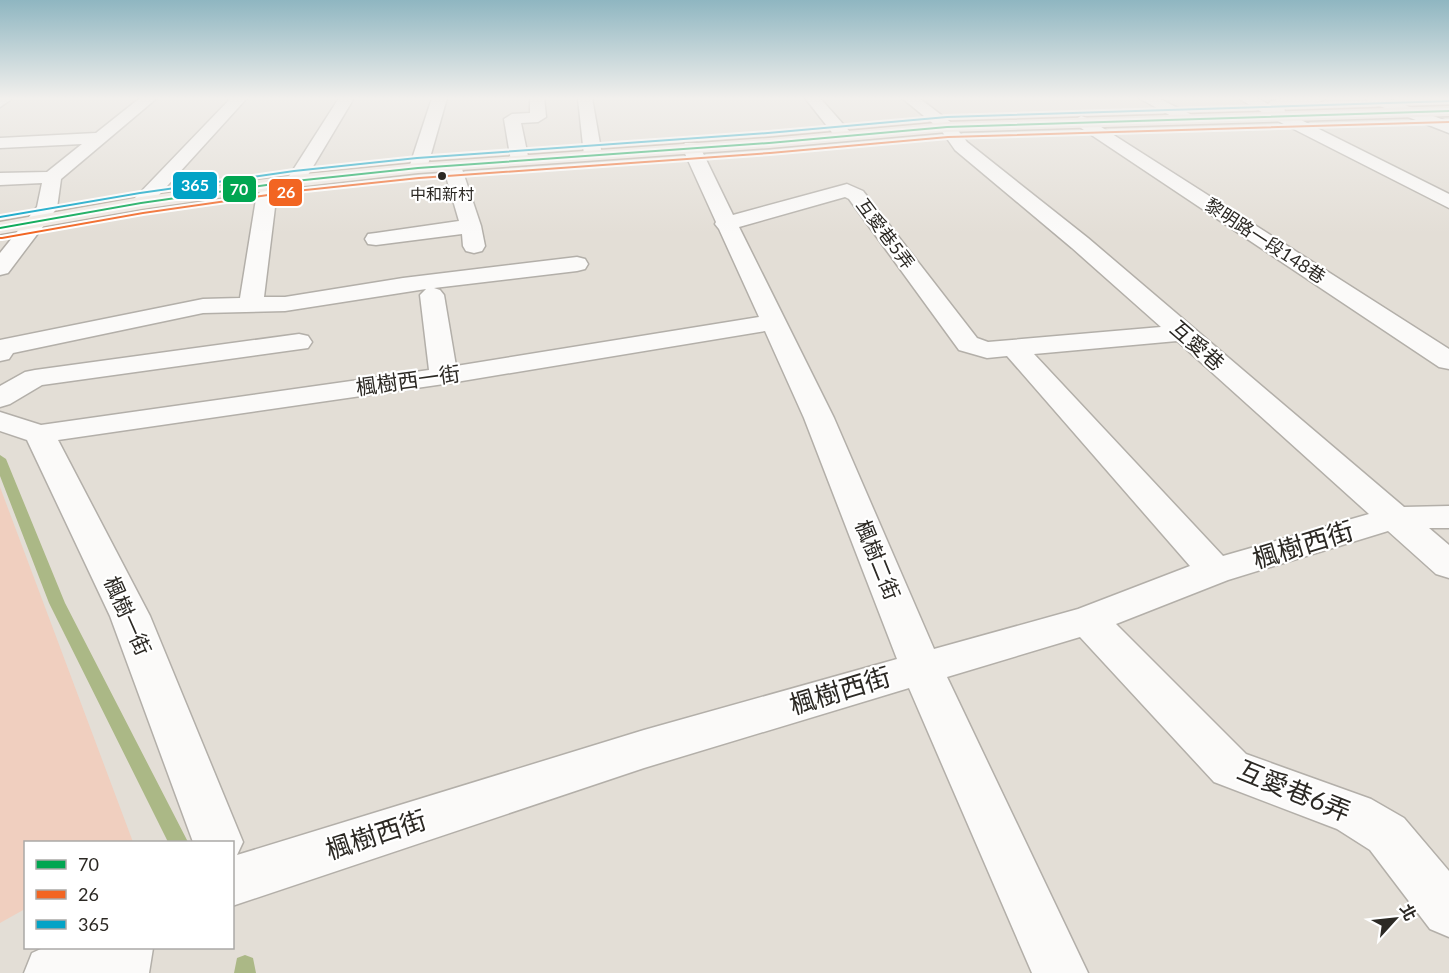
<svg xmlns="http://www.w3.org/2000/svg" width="1449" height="973" font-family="Lato,'Noto Sans TC',sans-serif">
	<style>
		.green { fill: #f0cfbf }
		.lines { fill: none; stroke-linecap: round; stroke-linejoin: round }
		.stream { fill: #abb886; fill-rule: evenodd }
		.minor-casing { stroke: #b3afa9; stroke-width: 3 }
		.major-casing { stroke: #b5aa9e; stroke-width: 3 }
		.minor { fill: #fbfaf9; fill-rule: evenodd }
		.major { fill: #f0eae4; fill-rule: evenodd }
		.bus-1-casing { stroke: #fff; stroke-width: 4 }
		.bus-2-casing { stroke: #fff; stroke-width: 4 }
		.bus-3-casing { stroke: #fff; stroke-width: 4 }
		.bus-1 { fill: #00a651; fill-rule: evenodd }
		.bus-2 { fill: #f26522; fill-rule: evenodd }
		.bus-3 { fill: #02a3c6; fill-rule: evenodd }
		.bus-dot { fill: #2c2924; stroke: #fff; stroke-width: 2 }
		.labels { text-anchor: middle; stroke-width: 4.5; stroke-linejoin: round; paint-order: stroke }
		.far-bus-label { font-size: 16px; fill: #2c2924; stroke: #fff }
		.far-street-label { font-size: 18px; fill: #2c2924; stroke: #fff }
		.street-label { font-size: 21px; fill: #2c2924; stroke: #fff }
		.near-street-label { font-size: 26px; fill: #2c2924; stroke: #fff }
		.line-badge { stroke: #fff; stroke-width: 2 }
		.badge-label { font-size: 16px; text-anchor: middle; font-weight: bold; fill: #fff }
	</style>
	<rect width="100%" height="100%" fill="#e3ded6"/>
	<path class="green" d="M0 487 133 842H26L25 909 0 923Z"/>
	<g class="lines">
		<path class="stream" d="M0 455 6 459 65 603 188 842H168L49 603 0 476Z
			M245 955 253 958 256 973H234L237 958Z"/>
		<g class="minor-casing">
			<path id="minor" d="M0 98H13L0 107Z
				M140 98H157L61 179 57 208 8 273 0 275V253L37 207 42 183 0 185V173L47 172 82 144 0 148V138L96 133Z
				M231 98H247L148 207H134L131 203 134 199Z
				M339 98H354L302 185H288L286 181Z
				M432 98H447L427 168 424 172H412L409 168Z
				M530 98H544L546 117 538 122 521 123 529 161 526 165H514L511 161 504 119 512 114 530 113Z
				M578 98H592L602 155 599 159H587L584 155Z
				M805 98H820L850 132 852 136 850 140H838Z
				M902 98H919L953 124 967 142 1088 238 1404 507 1449 506V528H1429L1449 545V578L1436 574 1388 531 1228 580 1116 624 1246 754 1371 799 1404 818 1449 871V937L1430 929 1370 850 1337 829 1214 782 1080 637 947 677 1088 973H1032L909 688 644 768 232 906V842H193L110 616 27 440 0 431V412L41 425 429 370 420 295 426 289 285 311 203 313 13 353 9 359 0 361V340L203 299 240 298 256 199 266 180H280L282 184 276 199 264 297H285L403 278 577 257 585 259 588 264 585 269 577 271 434 288 440 290 444 295 456 366 759 317 719 229 715 224 716 222 682 147 685 143H697L700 147 733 215 847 184 863 191 977 338 988 342 1161 327 1072 248 955 150 941 130ZM845 197 849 199 959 350 987 358 1007 356 1190 566 1078 609 934 649 834 418 739 227ZM765 331 804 418 897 659 644 730 237 855 243 842 150 616 58 440 444 384ZM1177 341 1369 514 1223 556 1034 354Z
				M1139 98H1158L1194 116 1196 119 1188 124 1182 122Z
				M1238 98H1257L1268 104 1271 101 1285 98H1326L1319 102 1284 107 1285 112 1449 194V208L1272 118Z
				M1365 98H1386L1449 122V133L1367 101Z
				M1081 116 1087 118 1449 349V369L1439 367 1075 124 1073 121Z
				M452 161 458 162 461 166 481 226 485 246 482 251 474 253 466 251 463 246 462 234 376 245 368 244 365 239 368 234 376 233 459 221 443 166 446 162Z
				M299 334 308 336 312 342 308 348 42 385 10 404 0 407V386L25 372 35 370Z
				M43 948H153L149 973H24L32 953Z"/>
		</g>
		<g class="major-casing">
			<path id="major" d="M1449 106V116L947 132 769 148 418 173 295 187 141 209 0 234V222L141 197 295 175 418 163 769 138 947 122Z"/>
		</g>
		<use href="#minor" class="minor"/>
		<use href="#major" class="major"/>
		<g class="bus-1-casing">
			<path id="bus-1" d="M1449 110V112L947 128 769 144 418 169 295 182 141 204 0 229V227L141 202 295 180 418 167 769 142 947 126Z"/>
		</g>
		<g class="bus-2-casing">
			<path id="bus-2" d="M1449 121V123L948 138 770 154 419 179 296 192 143 214 2 239H0V237H2L143 212 296 190 419 177 770 152 948 136Z"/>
		</g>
		<g class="bus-3-casing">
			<path id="bus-3" d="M1449 100V102L947 118 768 134 417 159 294 172 140 194 0 218V216L140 192 294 170 417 157 768 132 947 116Z"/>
		</g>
		<use href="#bus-1" class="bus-1"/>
		<use href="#bus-2" class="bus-2"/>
		<use href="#bus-3" class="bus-3"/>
	</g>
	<linearGradient id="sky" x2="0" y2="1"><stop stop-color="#8fb6c1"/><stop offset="0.42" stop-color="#f2f0ed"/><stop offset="1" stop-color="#f2f0ed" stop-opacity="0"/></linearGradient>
	<rect width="1449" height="234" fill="url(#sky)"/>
	<circle class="bus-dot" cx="442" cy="176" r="5"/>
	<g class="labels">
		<g class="far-bus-label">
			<text x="442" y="200">中和新村</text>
		</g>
		<g class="far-street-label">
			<text transform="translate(885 234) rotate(53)" y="6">互愛巷5弄</text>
			<text transform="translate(1265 241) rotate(33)" y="6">黎明路一段148巷</text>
		</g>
		<g class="street-label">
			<text transform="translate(1197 346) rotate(41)" y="7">互愛巷</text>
			<text transform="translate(408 381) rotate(-8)" y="7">楓樹西一街</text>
			<text transform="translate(877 560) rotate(68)" y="7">楓樹二街</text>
			<text transform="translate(127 616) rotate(66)" y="7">楓樹一街</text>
		</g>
		<g class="near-street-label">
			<text transform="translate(1303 545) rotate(-17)" y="9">楓樹西街</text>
			<text transform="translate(840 691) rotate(-17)" y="9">楓樹西街</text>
			<text transform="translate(1294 791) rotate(22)" y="9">互愛巷6弄</text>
			<text transform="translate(376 835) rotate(-18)" y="9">楓樹西街</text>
		</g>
	</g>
	<g class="line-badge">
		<rect x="172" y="171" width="46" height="29" rx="6" fill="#02a3c6"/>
		<rect x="222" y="175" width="35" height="28" rx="6" fill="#00a651"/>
		<rect x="268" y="178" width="35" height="29" rx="6" fill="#f26522"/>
	</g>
	<g class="badge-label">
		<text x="195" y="191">365</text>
		<text x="239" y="195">70</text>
		<text x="286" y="198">26</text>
	</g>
	<rect x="24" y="841" width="210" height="108" fill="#ffffff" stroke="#aba9a7" stroke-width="1.5"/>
	<rect x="36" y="860" width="30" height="9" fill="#00a651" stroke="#aba9a7" stroke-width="1.5"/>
	<text x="78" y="871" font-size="18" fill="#2c2924">70</text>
	<rect x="36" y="890" width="30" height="9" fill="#f26522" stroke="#aba9a7" stroke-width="1.5"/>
	<text x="78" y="901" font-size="18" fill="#2c2924">26</text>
	<rect x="36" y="920" width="30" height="9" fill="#02a3c6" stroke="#aba9a7" stroke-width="1.5"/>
	<text x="78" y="931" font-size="18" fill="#2c2924">365</text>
	<g transform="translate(1395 919) rotate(63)" stroke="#ffffff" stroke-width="4.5" paint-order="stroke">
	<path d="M0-4.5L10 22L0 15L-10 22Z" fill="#2c2924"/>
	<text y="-9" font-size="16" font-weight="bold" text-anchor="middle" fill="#2c2924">北</text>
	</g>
</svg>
